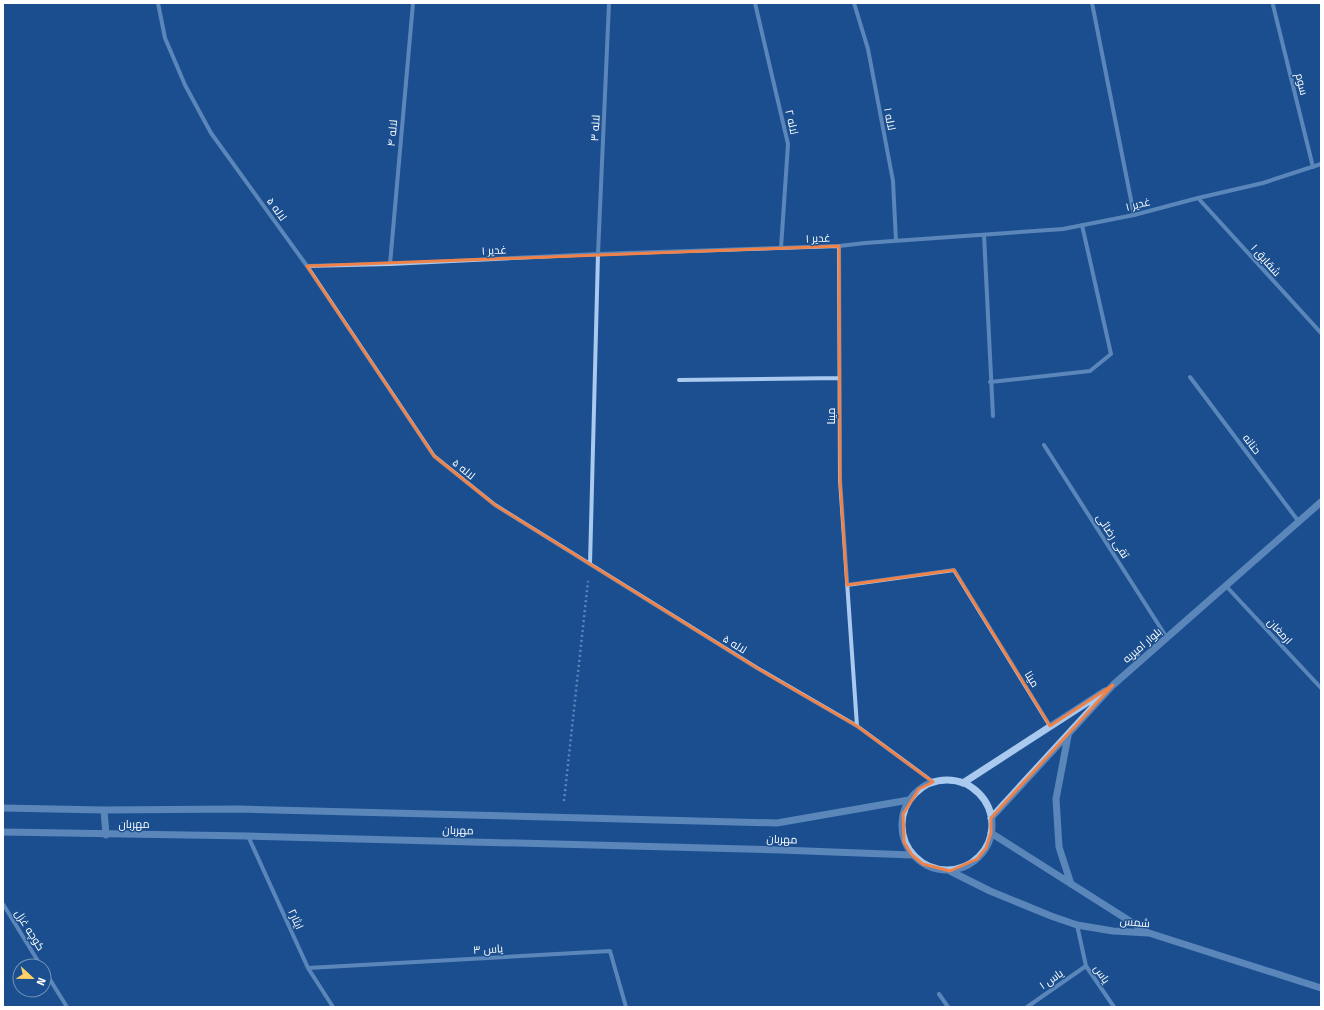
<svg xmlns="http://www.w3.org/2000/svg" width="1324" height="1010" font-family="'Fira Sans',Cairo,sans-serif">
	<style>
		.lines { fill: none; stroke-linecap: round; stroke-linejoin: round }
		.path { stroke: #a9c9ee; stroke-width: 2.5; stroke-dasharray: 2 3; stroke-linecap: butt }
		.minor { stroke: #a9c9ee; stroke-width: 4 }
		.tertiary { stroke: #a9c9ee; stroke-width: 7 }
		.marked { fill: none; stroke: #ee8249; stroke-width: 3; stroke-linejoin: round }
		.labels { text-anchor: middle; stroke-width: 3; stroke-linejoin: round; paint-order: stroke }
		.street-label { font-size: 11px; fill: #fff; stroke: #1b4f8f }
	</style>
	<rect width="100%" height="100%" fill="#1b4f8f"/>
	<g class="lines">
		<path class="path" d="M564 801 588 581"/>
		<path class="minor" d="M158 3 165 38 185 85 211 133 307 266 434 456 495 505 757 668 857 726 933 782
			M755 3 788 144 781 248
			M854 3 868 49 893 181 896 241
			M1092 3 1134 215
			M1273 5 1313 167
			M1198 198 1321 333
			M984 235 993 416
			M839 246 840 480 857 726
			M390 264 413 3
			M307 266 390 264 598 254 839 246 865 243 1063 229 1134 215 1198 198 1263 183 1321 164
			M1190 377 1299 522
			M679 380 839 378
			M990 382 1090 371 1111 354 1082 225
			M1044 445 1167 638
			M590 564 598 254 609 3
			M847 585 954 570 1050 726
			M1226 586 1321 688
			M248 836 308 968 333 1007
			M3 904 41 966
			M1077 925 1086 966 1114 1007
			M308 968 610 951 626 1007
			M44 970 67 1007
			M939 994 948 1007
			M1027 1007 1086 966"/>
		<path class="tertiary" d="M1068 736 1056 799 1059 847 1071 884
			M902 825a45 45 0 1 1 90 0a45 45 0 1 1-90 0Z
			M963 783 1105 691
			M3 808 104 810 239 809 777 823 909 800
			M104 810 106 835
			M991 818 1113 685 1321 502
			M3 832 248 836 781 850 912 855
			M991 833 1147 932
			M950 871 990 891 1051 916 1077 925 1113 931 1149 933 1321 988"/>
	</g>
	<path d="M0 0H1324V1010H0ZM839 246 840 480 847 585 954 570 1050 726 1113 685 991 818V833L986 848 977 859 950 871 923 864 912 855 904 842 903 814 919 789 933 782 857 726 757 668 495 505 434 456 307 266Z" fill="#1b4f8f" fill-opacity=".55" fill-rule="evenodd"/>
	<path class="marked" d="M839 246 840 480 847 585 954 570 1050 726 1113 685 991 818V833L986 848 977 859 950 871 923 864 912 855 904 842 903 814 919 789 933 782 857 726 757 668 495 505 434 456 307 266Z"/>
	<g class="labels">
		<g class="street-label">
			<text transform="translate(1302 84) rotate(76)" y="4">سوم</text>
			<text transform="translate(890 119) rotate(79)" y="4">لاله ۱</text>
			<text transform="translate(792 122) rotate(77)" y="4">لاله ۲</text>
			<text transform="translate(595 128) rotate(-87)" y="4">لاله ۳</text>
			<text transform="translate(392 133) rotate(-85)" y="4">لاله ۴</text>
			<text transform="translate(1138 204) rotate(-14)" y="4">غدیر ۱</text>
			<text transform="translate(277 209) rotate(54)" y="4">لاله ۵</text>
			<text transform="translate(818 238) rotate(-2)" y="4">غدیر ۱</text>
			<text transform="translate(494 250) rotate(-3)" y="4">غدیر ۱</text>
			<text transform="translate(1266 260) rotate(48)" y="4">شقایق ۱</text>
			<text transform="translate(831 416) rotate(-90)" y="4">مینا</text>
			<text transform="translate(1252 444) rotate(53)" y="4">حنانه</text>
			<text transform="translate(464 469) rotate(39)" y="4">لاله ۵</text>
			<text transform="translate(1113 536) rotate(57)" y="4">تقی رضائی</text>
			<text transform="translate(1280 631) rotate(47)" y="4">ارمغان</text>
			<text transform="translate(735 644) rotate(32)" y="4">لاله ۵</text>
			<text transform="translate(1142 645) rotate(-41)" y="4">بلوار امیریه</text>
			<text transform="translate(1032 679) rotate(58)" y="4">مینا</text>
			<text x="134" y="828">مهربان</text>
			<text transform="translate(458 830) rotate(1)" y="4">مهربان</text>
			<text transform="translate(782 839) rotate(2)" y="4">مهربان</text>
			<text transform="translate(296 919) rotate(65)" y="4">ایثار۲</text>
			<text transform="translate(1135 922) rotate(6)" y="4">شمس</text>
			<text transform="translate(30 930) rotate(58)" y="4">کوچه غزل</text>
			<text transform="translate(488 949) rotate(-3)" y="4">یاس ۳</text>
			<text transform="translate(1102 974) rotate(56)" y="4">یاس</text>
			<text transform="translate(1051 979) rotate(-35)" y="4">یاس ۱</text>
		</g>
	</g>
	<rect width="1324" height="1010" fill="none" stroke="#ffffff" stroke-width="8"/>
	<g transform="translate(32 978) rotate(112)"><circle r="19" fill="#1b4f8f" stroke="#7695bc"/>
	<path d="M0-3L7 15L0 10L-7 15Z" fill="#ffd166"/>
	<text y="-6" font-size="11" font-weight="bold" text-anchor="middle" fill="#ffffff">N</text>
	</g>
</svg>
